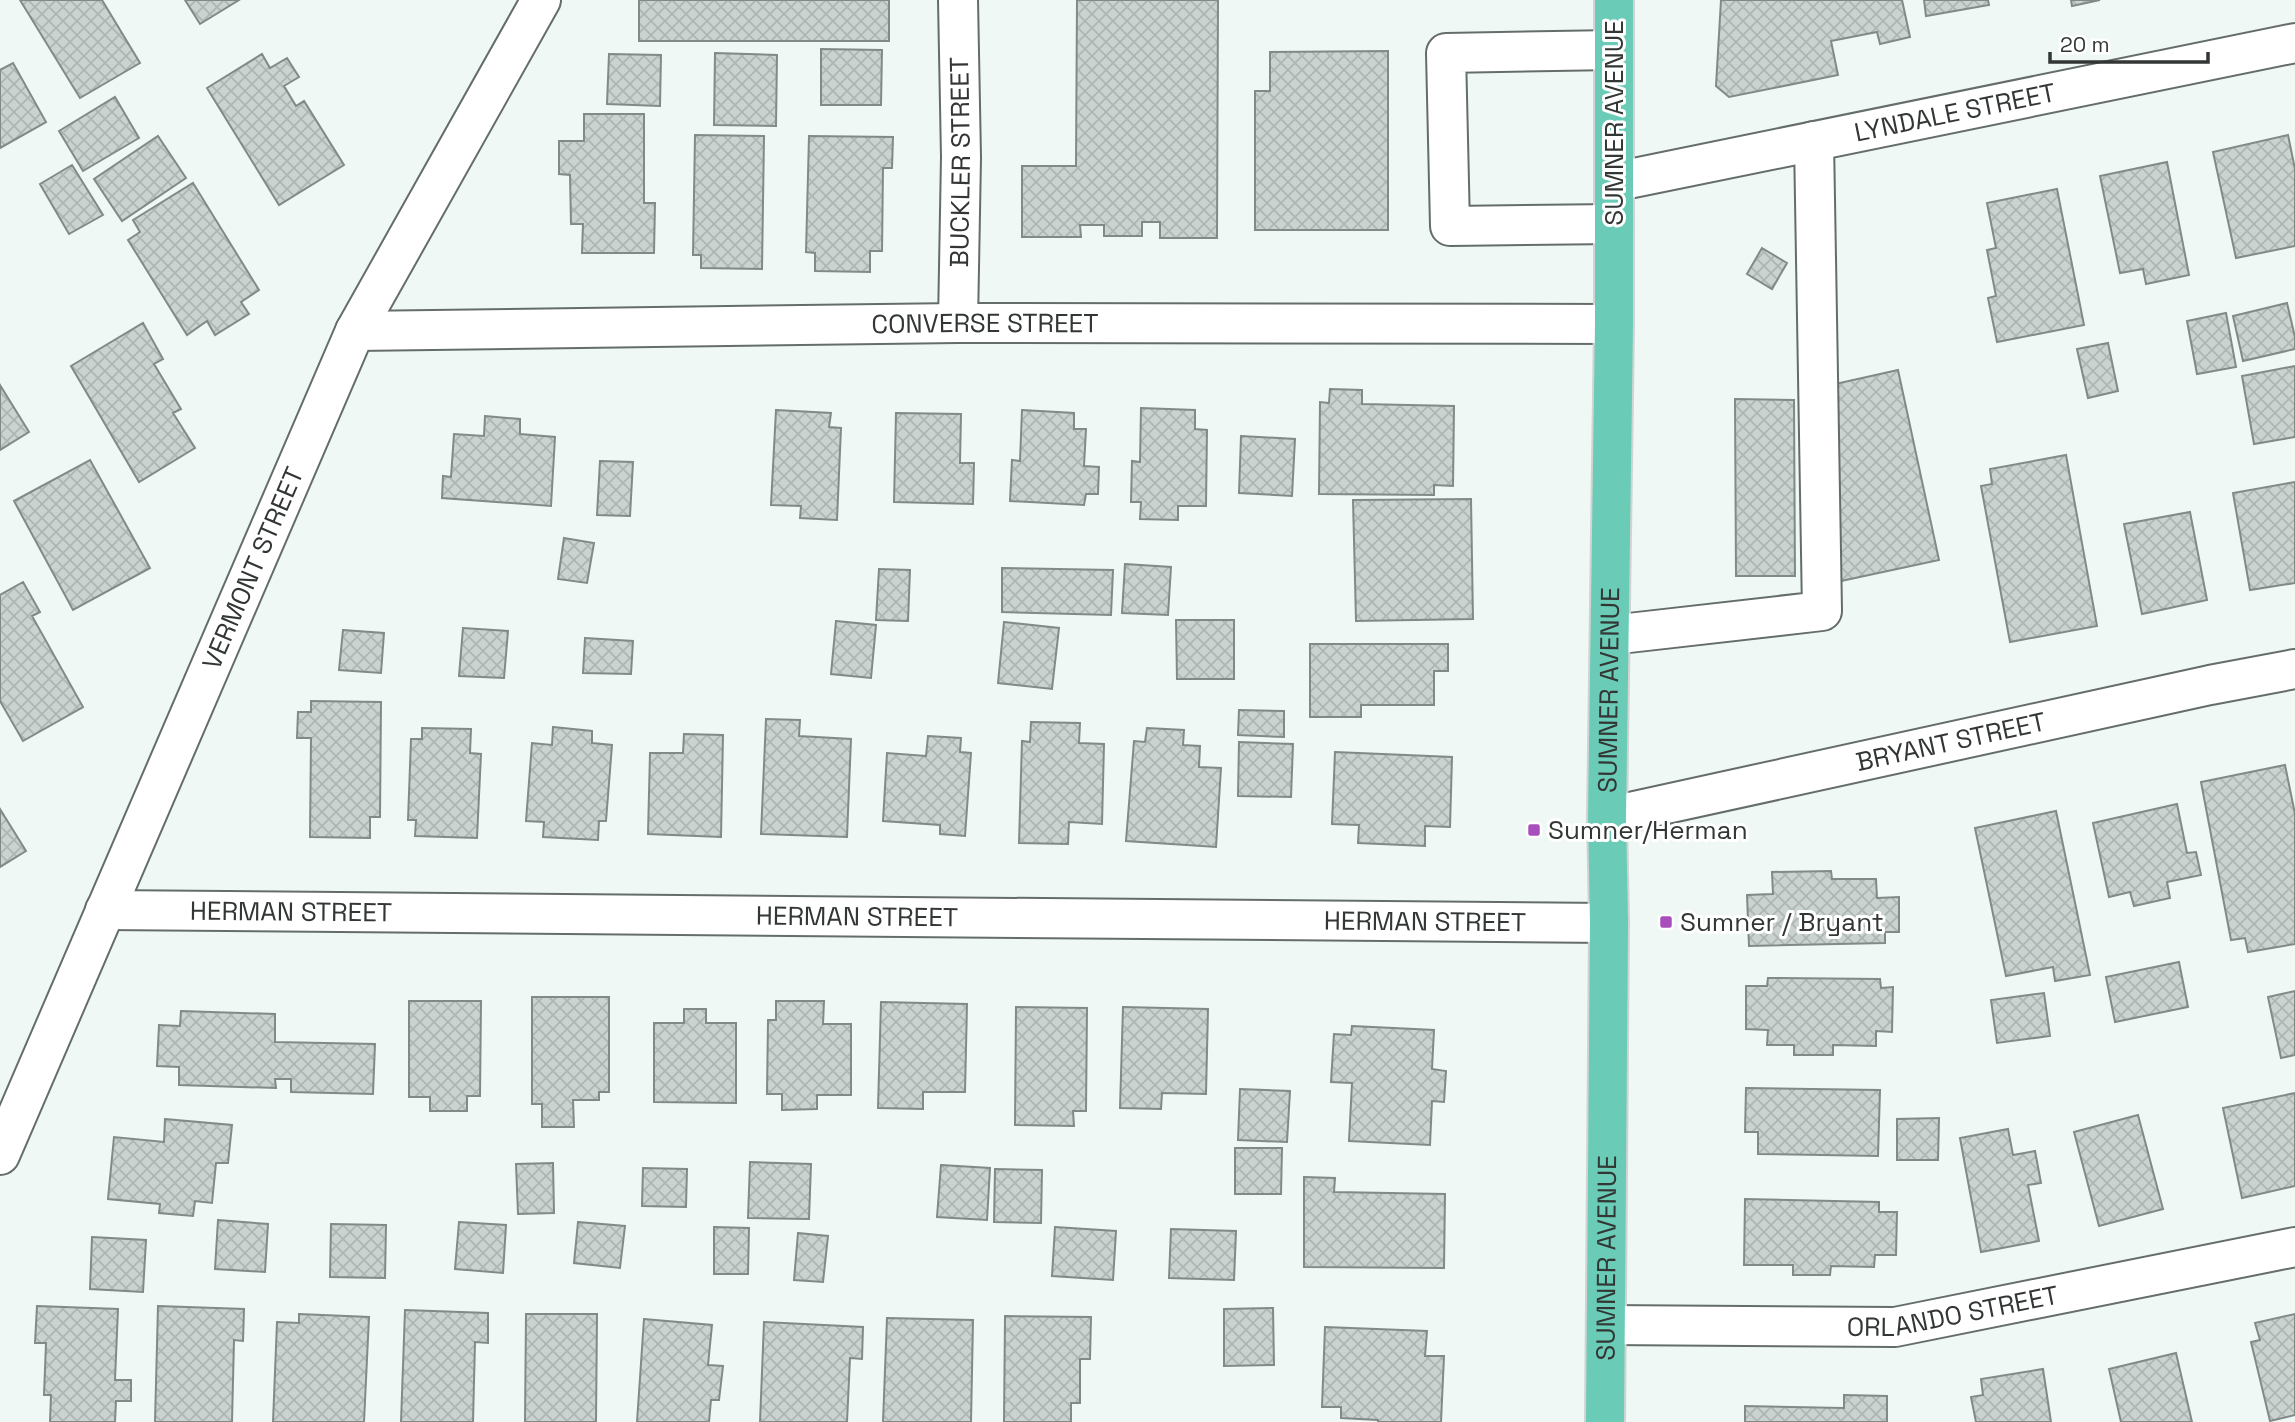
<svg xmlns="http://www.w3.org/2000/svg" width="2295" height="1422" font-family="'Space Grotesk',sans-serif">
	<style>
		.building { fill: url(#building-cross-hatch); stroke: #828a87; stroke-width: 2 }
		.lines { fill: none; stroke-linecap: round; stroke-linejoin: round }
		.minor-casing { stroke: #656d6a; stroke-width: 42 }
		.major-casing { stroke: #d2d3d2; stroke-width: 42 }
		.minor { stroke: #fff; stroke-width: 38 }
		.major { stroke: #6acbb6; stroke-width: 38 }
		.poi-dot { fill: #a84fbc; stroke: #fff; stroke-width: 2.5 }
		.labels { text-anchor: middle; stroke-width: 6; stroke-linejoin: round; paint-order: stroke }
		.street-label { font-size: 26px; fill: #323634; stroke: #fff }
		.poi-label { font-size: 26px; fill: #323634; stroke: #fff; text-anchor: start }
	</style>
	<defs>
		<pattern id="building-cross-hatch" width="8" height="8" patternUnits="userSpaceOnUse" patternTransform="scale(1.75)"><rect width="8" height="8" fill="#cad3d0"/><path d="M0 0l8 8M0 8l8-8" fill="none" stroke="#aeb6b3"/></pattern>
	</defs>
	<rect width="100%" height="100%" fill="#eff8f4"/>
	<path class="building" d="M20 0H102L140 63 80 98Z
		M185 0H239L200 24Z
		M639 0H889V41H639Z
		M1077 0H1218L1217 238H1160V222H1142V236H1104V225H1080L1081 237H1022V166H1076Z
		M1721 0H1902L1910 37 1880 44 1877 32 1831 41 1838 75 1729 97 1716 86Z
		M1924 0H1988L1989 5 1926 16Z
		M2071 0H2100L2072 6Z
		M821 49 882 50 881 105H821Z
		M1388 51V230H1255V91H1270V52Z
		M715 53 777 55 776 126 714 125Z
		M262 54 270 68 287 58 299 77 284 86 296 106 304 101 344 165 279 205 207 88Z
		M609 54 661 55 660 106 607 104Z
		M13 63 46 122 0 148V70Z
		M115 97 139 138 83 171 59 131Z
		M584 114H644V203H655L654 253H582L583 224H571L570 175 559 174V141H584Z
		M695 135 764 136 762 269 701 268V255H693Z
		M2288 135 2295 169V246L2236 258 2213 152Z
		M158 136 186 178 122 221 94 179Z
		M809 136 893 137 892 168H883L882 251H870V272L815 271V253L806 252Z
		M2167 162 2189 275 2146 284 2143 269 2120 273 2100 176Z
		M72 165 103 215 69 234 40 184Z
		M193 183 259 290 241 302 249 314 215 335 207 321 187 335 128 240 140 232 133 220Z
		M2057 189 2084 325 1997 342 1988 298 1996 296 1987 250 1996 248 1987 203Z
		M1762 248 1787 263 1772 289 1747 274Z
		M2287 303 2295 337V349L2243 361 2233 316Z
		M2226 313 2236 367 2197 374 2187 321Z
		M143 323 163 359 154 364 181 409 173 413 195 448 139 482 71 366Z
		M2108 343 2118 391 2088 398 2077 349Z
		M2295 366V437L2254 444 2242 376Z
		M1898 370 1939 560 1841 581 1828 521 1835 384Z
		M0 385 29 432 0 450Z
		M1330 389 1362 390V404L1454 406 1453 486 1434 485V495L1319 494 1320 402 1329 403Z
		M1735 399 1794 400 1795 576H1736Z
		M1141 408 1195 410V429L1207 430 1206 506H1178V520L1140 519 1141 502H1131L1132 461 1140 462Z
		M776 410 831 413 829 427 841 428 837 520 800 518 801 506 771 505Z
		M1022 410 1074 413V429H1086L1084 466 1099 467 1098 494H1086L1084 505 1010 501 1012 460 1020 461Z
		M896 413 961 414 960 463H974L973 504 894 502Z
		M485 416 520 419V434L555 437 551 506 442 498 443 476 451 477 454 434 484 436Z
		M1241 436 1295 439 1292 496 1239 493Z
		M2066 455 2097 626 2010 642 1981 486 1992 484 1990 469Z
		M90 460 150 568 73 610 14 501Z
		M600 461 633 462 630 516 597 515Z
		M2295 482V583L2250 590 2233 493Z
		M1471 499 1473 619 1356 621 1353 500Z
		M2190 512 2207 600 2142 614 2124 524Z
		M564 538 594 543 587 583 558 579Z
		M1125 564 1171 567 1168 615 1122 613Z
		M1002 568 1113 570 1111 615 1002 612Z
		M879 569 910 570 908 621 876 620Z
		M23 582 40 612 32 616 83 707 23 741 0 701V595Z
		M1176 620H1234V679H1177Z
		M836 621 876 625 871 678 831 674Z
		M1004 622 1059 628 1052 689 998 683Z
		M463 628 508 631 504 678 459 676Z
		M343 630 384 633 381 673 339 670Z
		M585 638 633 641 631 674 583 673Z
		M1310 644H1448V671H1434V705H1361V717H1310Z
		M311 701 381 702 380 817H370V838L310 837 311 738H297L298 712H311Z
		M1239 710 1284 711V737L1238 735Z
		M766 719 800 720 799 736 851 739 847 837 761 834Z
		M1031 722 1080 723 1079 743 1104 744 1102 824 1069 822 1068 844 1019 843 1022 741 1030 742Z
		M553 727 592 731V743L612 745 606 821H599L598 840 543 837 544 822 526 821 532 743 552 745Z
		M422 728 471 729 470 753 481 754 477 838 415 836 416 820H408L411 739H422Z
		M1147 728 1184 730 1183 745 1200 746 1199 767 1221 768 1216 847 1126 841 1134 741 1145 742Z
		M684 734 723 735 721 837 648 834 650 753H683Z
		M928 736 961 738 960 752 971 753 965 836 940 834V825L883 821 887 753 926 756Z
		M1239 742 1293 744 1291 797 1238 796Z
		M1335 752 1452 757 1450 827 1425 826V846L1358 843 1359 825 1332 824Z
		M2285 765 2295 814V944L2248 952 2245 938 2231 940 2201 782Z
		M2177 804 2187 853 2196 852 2201 875 2167 882 2170 898 2134 906 2130 892 2109 897 2093 823Z
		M0 809 26 851 0 867Z
		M2056 811 2090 975 2055 981 2053 967 2006 976 1975 828Z
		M1831 871 1832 879H1876L1877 898 1899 897V932H1885V943L1749 946 1747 895 1773 894 1772 872Z
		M2179 962 2188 1007 2115 1022 2106 977Z
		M1768 978 1880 979 1881 988 1893 987 1892 1032 1876 1031V1046L1833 1045V1055H1794V1045H1767L1768 1030 1746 1029V986H1767Z
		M2295 991V1055L2281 1058 2268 997Z
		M2044 993 2050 1036 1997 1043 1991 1000Z
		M532 997H609V1092H599V1100H573L574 1127H542V1104H532Z
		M409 1001H481L480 1096H467V1111H430V1097H409Z
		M776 1001H824L823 1024H851V1095H817V1109L782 1110V1094H767L768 1020H776Z
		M881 1002 967 1004 965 1092H923V1109L878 1108Z
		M1016 1007 1087 1008 1086 1111H1073L1074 1126 1015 1125Z
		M1123 1007 1208 1009 1206 1094 1162 1093 1161 1109 1120 1108Z
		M684 1009H706V1023H736V1103L654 1102V1023H684Z
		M181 1011 275 1014V1042L375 1044 373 1094 291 1092V1079H275L276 1088 179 1085V1067L157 1066 159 1025 180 1026Z
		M1352 1026 1434 1030 1432 1069 1446 1071 1444 1102 1432 1101 1430 1145 1349 1141 1352 1083 1331 1082 1334 1034 1351 1035Z
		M1746 1088 1880 1090 1878 1156 1758 1154V1132H1745Z
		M1240 1089 1290 1091 1287 1142 1238 1140Z
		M2295 1093V1186L2242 1198 2223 1108Z
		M2138 1115 2163 1209 2099 1226 2074 1132Z
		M1939 1118 1938 1160H1897V1119Z
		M165 1119 232 1125 228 1163H216L212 1203 195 1201 193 1216 159 1213 160 1204 108 1199 114 1137 164 1142Z
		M2008 1129 2013 1155 2035 1151 2041 1183 2028 1185 2039 1241 1981 1252 1960 1138Z
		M1235 1148H1282L1281 1194H1235Z
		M750 1162 811 1164 809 1219 748 1218Z
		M553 1163 554 1213 518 1214 516 1164Z
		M941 1165 990 1168 987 1220 937 1217Z
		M643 1168 687 1169 686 1207 642 1206Z
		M995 1169 1042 1170 1041 1223 994 1222Z
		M1304 1177 1335 1178 1334 1192 1445 1194 1444 1268 1304 1267Z
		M1745 1199 1879 1202V1212H1897L1896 1255H1875L1874 1267 1831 1266 1830 1275H1793V1265H1744Z
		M218 1220 268 1224 265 1272 215 1269Z
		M459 1222 506 1225 503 1273 455 1269Z
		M578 1222 625 1226 620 1268 574 1263Z
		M331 1224 386 1225 385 1278 330 1277Z
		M714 1227 749 1228 748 1274H714Z
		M1055 1227 1116 1231 1113 1280 1052 1276Z
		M1171 1229 1236 1231 1234 1280 1169 1278Z
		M798 1233 828 1236 823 1282 794 1280Z
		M92 1237 146 1240 143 1292 90 1289Z
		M37 1306 118 1309 115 1380H131V1401H116L115 1422H50L51 1395H44L46 1343H35Z
		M158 1306 244 1309 243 1341 234 1340 232 1422H155Z
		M1273 1308 1274 1365 1224 1366V1309Z
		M405 1310 488 1313V1343L475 1342 473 1422H401Z
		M299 1314 369 1317 364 1422H273L277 1322 299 1323Z
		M526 1314H597L596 1422H525Z
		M2295 1314V1415L2270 1421 2251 1342 2260 1340 2255 1323Z
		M1005 1316 1091 1317 1090 1359H1080V1403H1071V1422H1004Z
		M887 1318 973 1320 971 1422H883Z
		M644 1319 712 1325 708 1365 723 1366 719 1400H711L709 1422H637Z
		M764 1322 863 1327 862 1359 850 1358 847 1422H760Z
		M1325 1327 1427 1331 1425 1356H1444L1441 1422H1378V1420L1341 1418V1407H1322Z
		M2176 1353 2192 1422H2121L2109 1369Z
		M2043 1369 2051 1422H1976L1971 1397 1983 1395 1981 1379Z
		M1844 1395 1887 1396V1422H1745V1406L1844 1408Z"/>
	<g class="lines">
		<g class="minor-casing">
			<g id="minor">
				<path id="s1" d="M1614 182 2295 43"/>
				<path d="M1614 224 1450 226 1446 53 1614 50"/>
				<path id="s2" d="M958 323 961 157 958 0"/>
				<path id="s3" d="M355 331 958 323 1614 324"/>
				<path d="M1611 635 1822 611 1814 141"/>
				<path id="s4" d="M1607 817 2210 685 2295 669"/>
				<path id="s5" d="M105 910 1609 923"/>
				<path id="s6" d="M0 1155 355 331 541 0"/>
				<path id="s7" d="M1606 1325 1895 1327 2295 1247"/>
			</g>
		</g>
		<g class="major-casing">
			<g id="major">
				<path id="s8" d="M1605 1422 1609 923 1607 817 1614 324V0"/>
			</g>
		</g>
		<use href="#minor" class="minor"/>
		<use href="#major" class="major"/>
	</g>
	<g class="poi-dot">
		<rect x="1527" y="823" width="14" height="14" rx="3.5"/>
		<rect x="1659" y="915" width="14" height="14" rx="3.5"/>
	</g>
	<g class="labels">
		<g class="street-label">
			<text dy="9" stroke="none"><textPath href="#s1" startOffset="348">LYNDALE STREET</textPath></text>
			<text transform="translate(1614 123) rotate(-90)" y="9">SUMNER AVENUE</text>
			<text dy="9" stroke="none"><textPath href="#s2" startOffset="161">BUCKLER STREET</textPath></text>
			<text dy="9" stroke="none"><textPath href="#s3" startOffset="630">CONVERSE STREET</textPath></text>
			<text dy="9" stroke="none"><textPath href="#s6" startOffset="639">VERMONT STREET</textPath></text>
			<text dy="9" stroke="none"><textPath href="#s8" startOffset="732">SUMNER AVENUE</textPath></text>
			<text dy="9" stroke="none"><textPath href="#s4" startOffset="352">BRYANT STREET</textPath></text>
			<text dy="9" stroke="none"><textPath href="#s5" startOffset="186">HERMAN STREET</textPath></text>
			<text dy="9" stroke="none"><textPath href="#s5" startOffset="752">HERMAN STREET</textPath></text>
			<text dy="9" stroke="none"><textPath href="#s5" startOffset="1320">HERMAN STREET</textPath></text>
			<text dy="9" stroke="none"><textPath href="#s8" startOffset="164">SUMNER AVENUE</textPath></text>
			<text dy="9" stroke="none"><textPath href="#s7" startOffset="348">ORLANDO STREET</textPath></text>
		</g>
		<g class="poi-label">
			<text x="1548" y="839">Sumner/Herman</text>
			<text x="1680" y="931">Sumner / Bryant</text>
		</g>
	</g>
	<path d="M2050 52v10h158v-10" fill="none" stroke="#323634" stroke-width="3.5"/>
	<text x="2060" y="52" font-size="21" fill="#323634" stroke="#ffffff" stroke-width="5" paint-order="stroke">20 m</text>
</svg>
